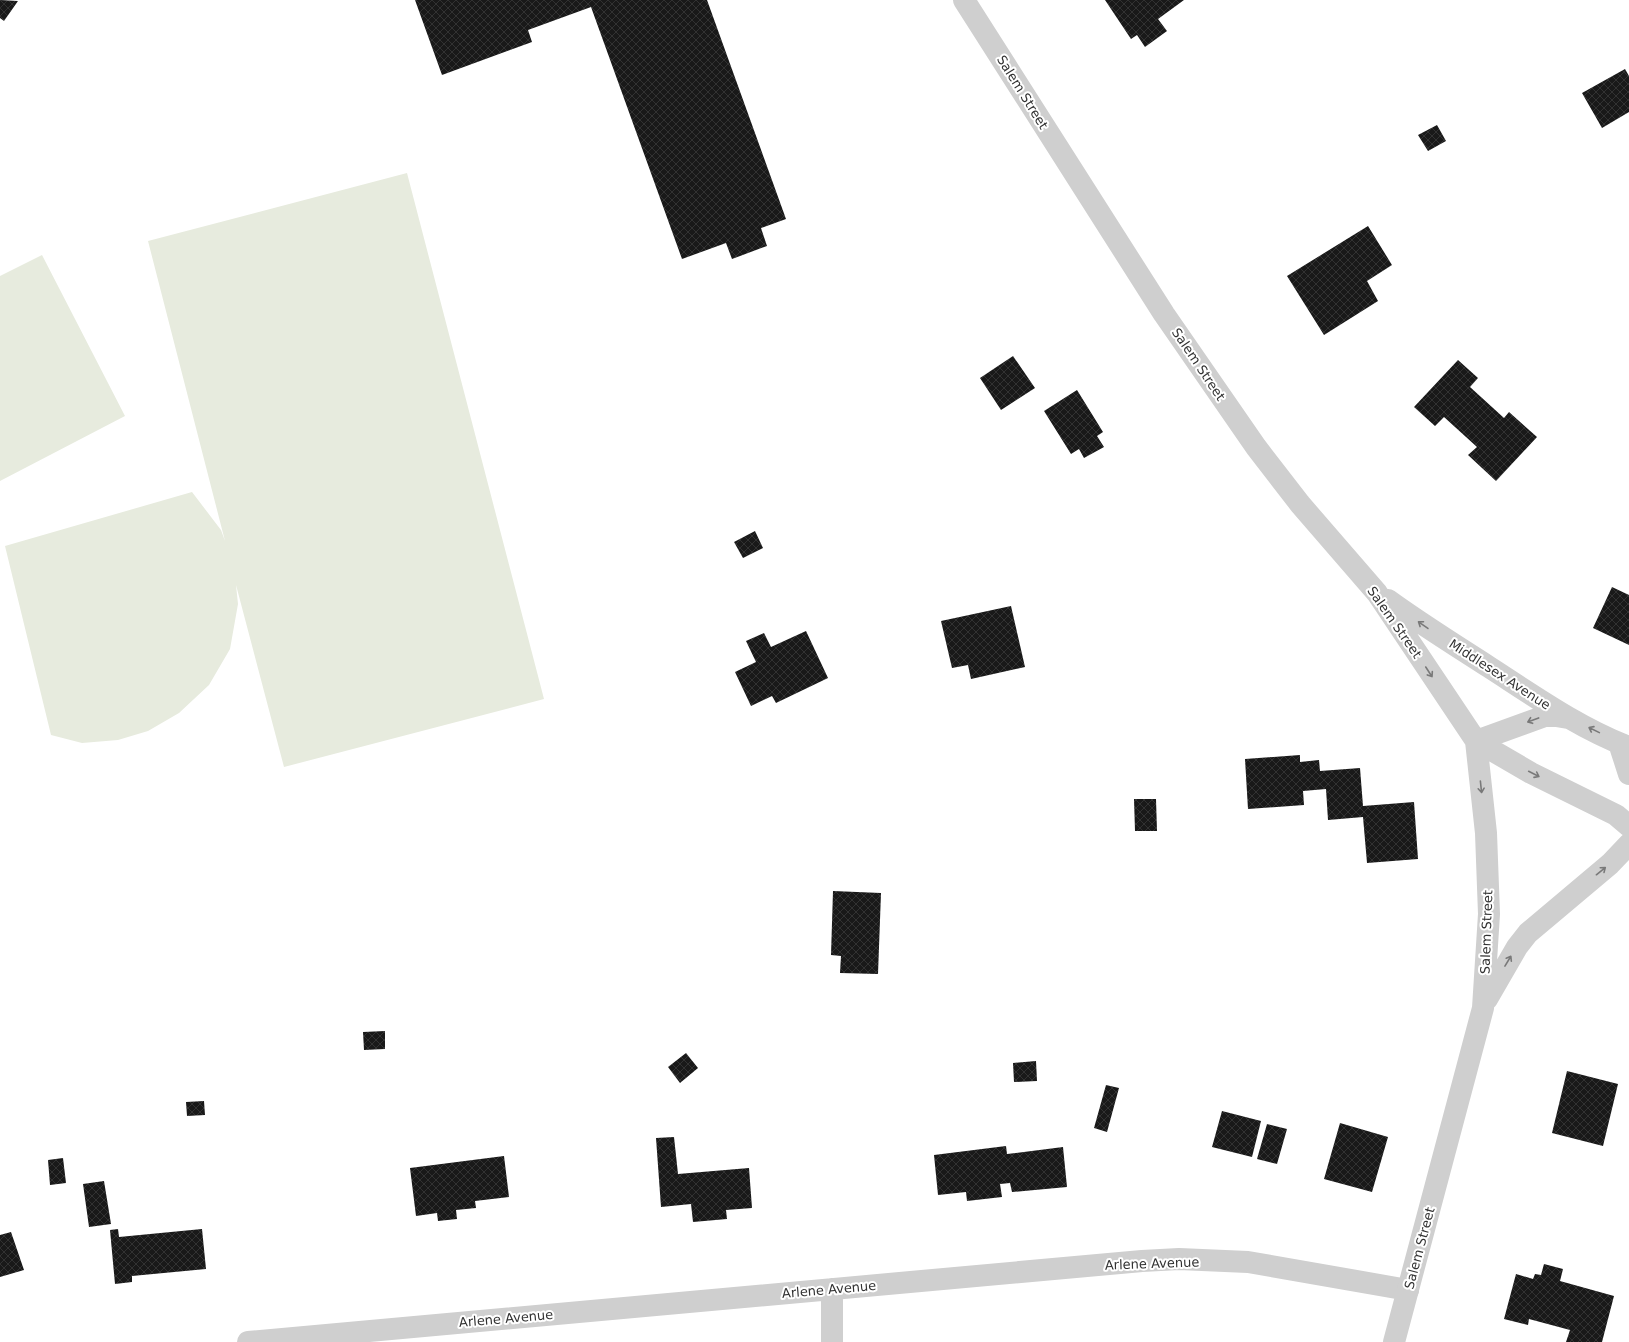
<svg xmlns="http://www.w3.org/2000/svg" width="1629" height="1342" font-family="'DejaVu Sans',sans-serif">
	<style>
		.green { fill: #e7ebde }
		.building { fill: url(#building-cross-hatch) }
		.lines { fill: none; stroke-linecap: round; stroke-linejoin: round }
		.minor { stroke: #cfcfcf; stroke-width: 22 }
		.tertiary { stroke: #cfcfcf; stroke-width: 22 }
		.oneway { stroke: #797979 }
		.labels { text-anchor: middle; stroke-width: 4; stroke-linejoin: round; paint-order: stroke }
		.street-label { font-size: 13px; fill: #323232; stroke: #fff }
	</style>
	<defs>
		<pattern id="building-cross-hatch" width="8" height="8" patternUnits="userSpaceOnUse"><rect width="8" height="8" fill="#191919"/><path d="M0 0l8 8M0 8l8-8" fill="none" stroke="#323232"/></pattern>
	</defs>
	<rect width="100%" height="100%" fill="#fff"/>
	<path class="green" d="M407 173 544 699 284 767 236 585 238 604 230 649 209 685 179 713 148 731 118 740 82 743 51 735 5 546 192 492 221 530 225 541 148 241Z
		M42 255 125 416 0 481V276Z"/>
	<path class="building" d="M0 0 18 1 4 21 0 18Z
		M415 0H707L786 219 761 228 767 246 732 259 726 243 682 259 591 7 528 30 532 42 442 75Z
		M1105 0H1184L1158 19 1167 31 1145 47 1137 35 1131 39Z
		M1625 69 1629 76V112L1602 128 1582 93Z
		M1437 125 1446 141 1428 151 1418 135Z
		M1368 226 1392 265 1367 281 1378 301 1324 335 1287 276Z
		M1013 356 1035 388 1001 410 980 378Z
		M1458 360 1478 378 1470 387 1504 418 1509 412 1537 437 1496 481 1468 455 1477 447 1444 417 1435 426 1414 407Z
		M1077 390 1103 432 1097 436 1104 447 1084 458 1079 449 1071 454 1044 411Z
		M755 531 763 548 743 558 734 542Z
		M1612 587 1629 595V645L1593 628Z
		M1011 606 1025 667 971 679 968 665 952 668 941 621Z
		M806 631 828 678 776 703 772 696 751 706 735 672 756 662 746 641 764 633 771 647Z
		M1300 755V762L1319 760 1320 771 1360 768 1363 806 1414 802 1418 859 1367 863 1363 817 1328 820 1326 789 1303 791 1304 805 1248 809 1245 759Z
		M1134 799H1156L1157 831H1135Z
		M833 891 881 893 878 974 840 973 841 956 831 955Z
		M385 1031V1049L364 1050 363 1032Z
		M686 1053 698 1068 680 1083 668 1067Z
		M1036 1061 1037 1081 1014 1082 1013 1063Z
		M1567 1071 1618 1084 1603 1146 1552 1133Z
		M1106 1085 1119 1088 1107 1132 1094 1128Z
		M204 1101 205 1115 187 1116 186 1102Z
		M1222 1111 1261 1121 1252 1157 1212 1147Z
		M1340 1123 1388 1137 1372 1192 1324 1179Z
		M1267 1124 1287 1129 1277 1164 1257 1159Z
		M674 1137 678 1174 749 1168 752 1208 726 1210 727 1219 693 1222 691 1204 661 1207 656 1138Z
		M1006 1146 1007 1154 1063 1147 1067 1187 1012 1192 1010 1183 1000 1184 1002 1197 967 1201 966 1192 938 1195 934 1155Z
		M504 1156 509 1197 475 1201 476 1208 456 1210 457 1219 438 1221 437 1213 416 1216 410 1168Z
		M63 1158 66 1183 50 1185 48 1160Z
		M104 1181 111 1224 89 1227 83 1184Z
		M118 1229 119 1237 202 1229 206 1269 132 1276V1282L115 1284 110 1230Z
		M11 1232 24 1270 0 1277V1235Z
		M1544 1264 1563 1269 1560 1281 1614 1296 1602 1342H1566L1570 1330 1529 1319 1528 1325 1504 1319 1516 1274 1533 1279 1535 1274 1541 1275Z"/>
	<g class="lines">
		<path class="minor" d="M832 1289V1342
			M248 1342 1142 1261 1179 1259 1248 1262 1408 1290"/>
		<path class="tertiary" d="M964 0 1164 314 1256 447 1300 504 1377 593 1476 741 1486 833 1489 914 1483 1008 1394 1342
			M1388 600C1421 624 1455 645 1489 667 1534 696 1579 728 1629 747
			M1476 741 1531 773 1616 815 1629 826
			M1476 741 1545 716H1556L1568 718
			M1619 743 1629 774
			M1487 999 1517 947 1528 933 1610 864 1629 844"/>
	</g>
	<defs><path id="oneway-shaft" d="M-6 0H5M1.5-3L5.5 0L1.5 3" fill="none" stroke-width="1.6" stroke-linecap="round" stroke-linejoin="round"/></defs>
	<g class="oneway">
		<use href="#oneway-shaft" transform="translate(1423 625) rotate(-145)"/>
		<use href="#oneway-shaft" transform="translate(1429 672) rotate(57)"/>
		<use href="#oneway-shaft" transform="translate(1533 720) rotate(160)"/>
		<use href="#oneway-shaft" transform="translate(1594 730) rotate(-154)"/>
		<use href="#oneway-shaft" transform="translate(1534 774) rotate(27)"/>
		<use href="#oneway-shaft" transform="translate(1481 787) rotate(84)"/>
		<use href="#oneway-shaft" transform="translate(1601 871) rotate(-39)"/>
		<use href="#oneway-shaft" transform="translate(1508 961) rotate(-59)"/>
	</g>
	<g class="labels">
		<g class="street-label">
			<text transform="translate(1023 92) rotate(58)" y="5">Salem Street</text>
			<text transform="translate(1199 364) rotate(56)" y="5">Salem Street</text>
			<text transform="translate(1395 622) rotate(55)" y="5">Salem Street</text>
			<text transform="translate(1500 674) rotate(33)" y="5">Middlesex Avenue</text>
			<text transform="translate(1486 932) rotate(-88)" y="5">Salem Street</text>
			<text transform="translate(1419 1248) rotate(-75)" y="5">Salem Street</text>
			<text transform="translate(1152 1263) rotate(-2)" y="5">Arlene Avenue</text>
			<text transform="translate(829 1289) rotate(-5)" y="5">Arlene Avenue</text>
			<text transform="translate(506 1318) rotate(-5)" y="5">Arlene Avenue</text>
		</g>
	</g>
</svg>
